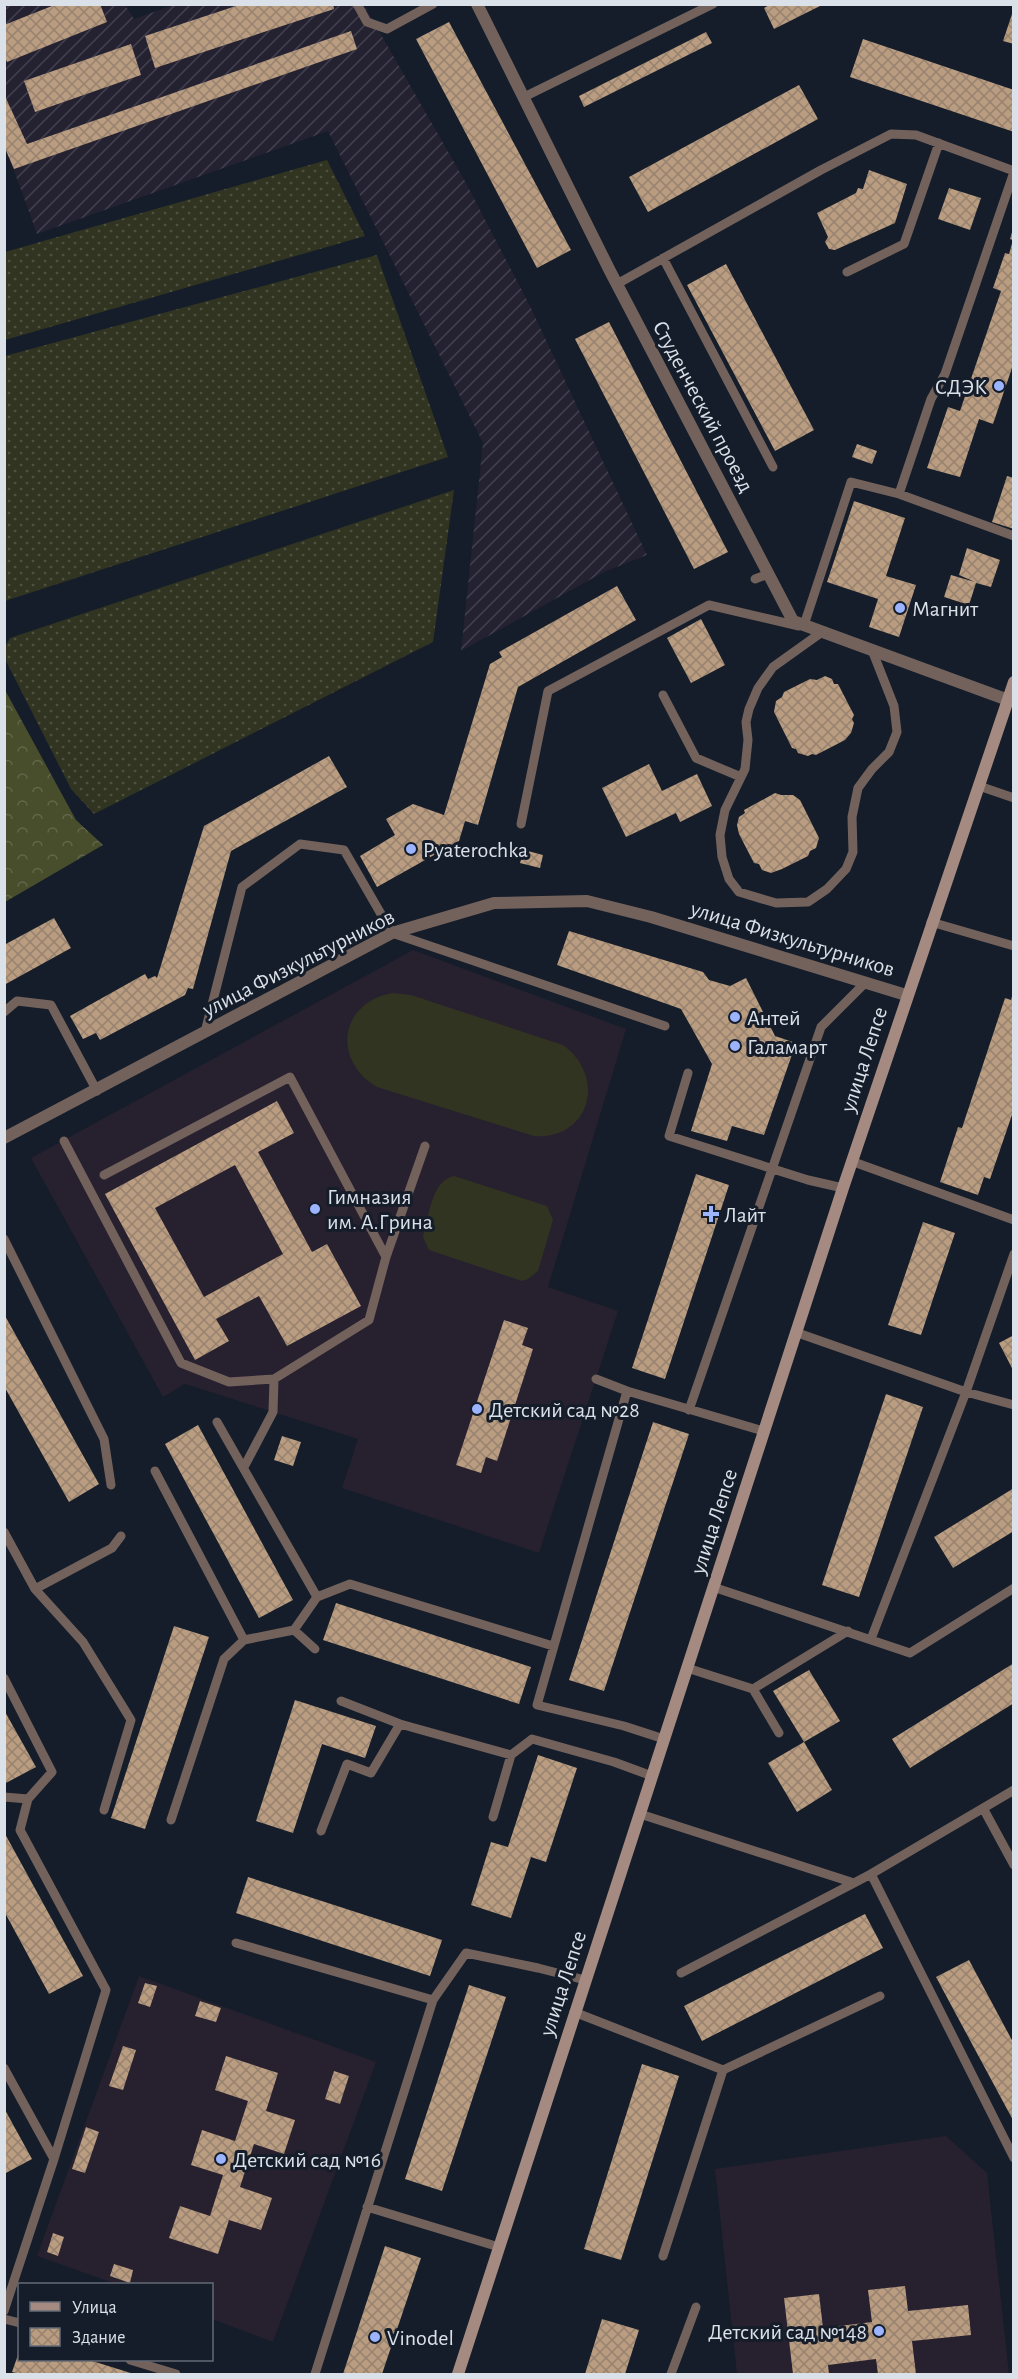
<svg xmlns="http://www.w3.org/2000/svg" width="1018" height="2379" font-family="'Alegreya Sans',sans-serif">
	<style>
		.industrial { fill: url(#industrial-furrows) }
		.education { fill: #27202f }
		.grass { fill: url(#grass-dots) }
		.forest { fill: url(#forest-crowns) }
		.garden { fill: #313420 }
		.building { fill: url(#building-cross-hatch); fill-rule: evenodd }
		.lines { fill: none; stroke-linecap: round; stroke-linejoin: round }
		.lane { stroke: #73625c; stroke-width: 9 }
		.street { stroke: #73625c; stroke-width: 12 }
		.secondary { stroke: #a58a81; stroke-width: 12 }
		.poi-dot { fill: #9cb4fd; stroke: #141d29; stroke-width: 2 }
		.labels { text-anchor: middle; stroke-width: 6; stroke-linejoin: round; paint-order: stroke }
		.poi-label { font-size: 22px; fill: #dbe1e9; stroke: #141d29; text-anchor: start }
		.street-label { font-size: 22px; fill: #dbe1e9; stroke: #141d29 }
	</style>
	<defs>
		<pattern id="industrial-furrows" width="10" height="10" patternUnits="userSpaceOnUse" patternTransform="scale(1.5)"><rect width="10" height="10" fill="#242131"/><path d="M-1 1l2-2M0 10L10 0M9 11l2-2" fill="none" stroke="#43414f"/></pattern>
		<pattern id="grass-dots" width="8" height="8" patternUnits="userSpaceOnUse" patternTransform="scale(1.5)"><rect width="8" height="8" fill="#313420"/><path d="M2 2h.1M6 6h.1" fill="none" stroke="#4e5140" stroke-width="1.8" stroke-linecap="round"/></pattern>
		<pattern id="forest-crowns" width="20" height="18" patternUnits="userSpaceOnUse" patternTransform="scale(1.5)"><rect width="20" height="18" fill="#484d2c"/><path d="M2 6a3 3 0 1 1 6 0M12 15a3 3 0 1 1 6 0" fill="none" stroke="#62664b"/></pattern>
		<pattern id="building-cross-hatch" width="8" height="8" patternUnits="userSpaceOnUse" patternTransform="scale(1.5)"><rect width="8" height="8" fill="#ba9c80"/><path d="M0 0l8 8M0 8l8-8" fill="none" stroke="#96826f"/></pattern>
	</defs>
	<rect width="100%" height="100%" fill="#141d29"/>
	<path class="industrial" d="M4 5H125L134 19 173 5H364L466 183 530 306 647 555 604 572 461 651 483 443 328 131 37 234 5 146Z"/>
	<path class="education" d="M413 950 626 1029 548 1287 618 1311 539 1553 342 1488 358 1439 185 1384 163 1397 31 1158Z
		M139 1976 376 2062 273 2342 212 2319V2284H116L37 2256Z
		M946 2136 987 2173 1009 2374H737L715 2169Z"/>
	<path class="grass" d="M327 160 365 236 5 340V252Z
		M377 255 448 457 5 601V356Z
		M454 490 433 642 94 814 71 789 5 659V647L10 638Z"/>
	<path class="forest" d="M5 690 76 820 103 845 5 902Z"/>
	<path class="garden" d="M393 993 411 995 563 1045C607 1077 590 1140 534 1136L377 1087C332 1061 339 1002 393 993Z
		M454 1176 547 1206 553 1220 538 1271 528 1279 522 1281 429 1250 423 1237C429 1217 431 1181 454 1176Z"/>
	<path class="building" d="M57 4H100L107 22 7 62 4 55V25Z
		M242 4H333L334 9 155 68 145 36Z
		M771 4H824L774 29 764 8Z
		M1013 11H1014V44L1003 41Z
		M449 22 571 250 537 268 416 39Z
		M351 31 357 49 14 169 4 146V94L27 144Z
		M706 32 712 43 584 107 579 96Z
		M863 39 1014 90V132L850 77Z
		M131 44 141 75 35 112 24 81Z
		M799 85 818 119 648 212 629 177Z
		M869 170 907 184 895 223 835 250 829 249 825 242 828 237 817 213 856 193 858 188 863 189Z
		M949 188 981 198 970 230 938 219Z
		M1013 229 1014 362 993 424 979 419 960 477 927 468 948 407 960 411 1001 291 993 288 1005 253 1009 254 1013 240 1010 239Z
		M726 264 814 430 775 451 687 285Z
		M609 322 728 552 694 569 575 339Z
		M857 444 877 451 872 464 852 457Z
		M1007 476 1014 478V529L992 522Z
		M854 501 905 518 886 576 916 585 899 637 869 627 878 599 827 582Z
		M967 548 1000 560 991 587 976 583 969 605 944 597 951 575 975 582 959 575Z
		M617 586 636 620 518 687 478 825 465 821 459 841 377 887 360 856 395 835 386 819 413 804 444 815 490 664 502 657 499 652Z
		M701 619 725 665 691 683 667 638Z
		M825 676 832 679 834 684H838L854 715 852 719 854 723 851 733 845 740 816 755 812 754 808 756 798 753 796 749 792 748 774 712 776 701 782 697 784 692 810 679 817 680Z
		M329 756 347 787 231 851 193 989 188 988 185 995 100 1040 96 1033 83 1039 70 1016 145 974 148 979 155 976 157 978 204 826Z
		M649 764 662 791 697 774 712 806 680 822 676 813 626 837 602 788Z
		M775 793 781 795H793L800 800 819 838 816 848 810 851 808 856 782 869 771 873 762 870 759 864 754 863 739 834 737 825 739 817 745 813 744 810Z
		M524 850 543 855 540 868 520 863Z
		M54 918 71 948 4 985V945Z
		M569 931 703 972 709 980 730 986 746 978 775 1036 796 1043 764 1135 732 1126 727 1141 691 1131 712 1064 681 1009 557 965Z
		M1013 993 1014 1109 990 1179 984 1177 978 1195 940 1182 958 1127 962 1128 1005 998 1011 1000Z
		M277 1101 294 1133 258 1152 312 1252 327 1244 361 1306 287 1346 259 1296 216 1319 229 1341 195 1360 105 1194ZM235 1165 283 1254 204 1297 155 1208Z
		M696 1174 729 1185 665 1379 632 1368Z
		M923 1222 955 1233 921 1335 888 1325Z
		M4 1314 99 1484 69 1502 4 1386Z
		M504 1320 528 1328 522 1345 533 1349 497 1461 486 1457 481 1473 456 1465Z
		M1014 1335V1372L999 1343Z
		M886 1394 923 1407 859 1597 822 1585Z
		M653 1422 689 1434 604 1691 569 1680Z
		M198 1425 293 1600 259 1618 165 1444Z
		M282 1436 301 1442 293 1466 274 1460Z
		M1014 1488V1531L953 1568 934 1537Z
		M336 1603 531 1667 519 1704 323 1640Z
		M174 1626 209 1637 145 1829 111 1818Z
		M1014 1663V1703L910 1768 892 1739Z
		M809 1670 840 1721 804 1742 773 1691Z
		M295 1700 376 1726 365 1758 322 1744 293 1833 256 1821Z
		M4 1710 36 1767 4 1784Z
		M804 1742 832 1790 797 1812 768 1763Z
		M538 1755 577 1768 546 1862 531 1857 511 1918 471 1905 491 1842 508 1847Z
		M4 1832 83 1976 49 1994 4 1911Z
		M248 1877 442 1940 430 1976 236 1913Z
		M865 1914 883 1948 702 2041 684 2006Z
		M969 1960 1014 2044V2122L936 1977Z
		M145 1983 157 1986 150 2007 138 2003Z
		M469 1985 506 1997 442 2191 405 2179Z
		M200 2001 221 2008 216 2022 195 2016Z
		M123 2046 136 2050 123 2090 109 2086Z
		M226 2056 278 2073 266 2111 295 2120 284 2154 254 2144 240 2187 272 2198 261 2230 229 2220 218 2254 169 2238 180 2206 210 2216 223 2175 191 2165 202 2130 235 2141 248 2101 215 2090Z
		M642 2064 679 2076 621 2260 584 2249Z
		M334 2071 349 2076 340 2104 325 2099Z
		M4 2108 32 2159 4 2174Z
		M86 2127 99 2132 85 2173 72 2169Z
		M53 2233 64 2237 58 2256 47 2252Z
		M385 2246 421 2258 382 2374H343Z
		M114 2264 133 2270 130 2283 110 2276Z
		M905 2286 908 2311 968 2305 971 2335 912 2341 916 2374H878L876 2359 828 2365 829 2374H793L784 2298 819 2294 823 2328 872 2322 868 2290Z
		M602 2319 639 2330 625 2374H585Z
		M19 2352 20 2360H89L134 2374H19L12 2372Z"/>
	<g class="lines">
		<path class="lane" d="M357 4 367 22 387 29 433 4
			M524 97 713 4
			M663 258 773 467
			M847 272 904 244 939 143
			M617 284 821 170 891 134 916 135 1014 171
			M899 494 931 399 945 374 1014 172
			M755 579 768 574
			M804 625 851 482 899 494 1014 536
			M822 632 773 667 758 688 749 709 746 722 748 740 745 769 725 810 720 835 722 857 729 879 739 892 776 903 808 902 827 889 846 869 853 852 852 817 858 788 872 769 889 752 897 732 894 706 872 650
			M663 695 696 758 741 777
			M979 786 1014 798
			M521 824 548 691 709 605 799 626
			M931 922 1014 946
			M4 1012 17 1001 51 1005 97 1091
			M205 1032 242 887 300 844 344 850 392 933 665 1026
			M688 1073 669 1136 808 1180 843 1188
			M64 1141 181 1363 229 1382 274 1379 369 1320 386 1257 290 1077 104 1175
			M851 1161 1014 1220
			M4 1239 104 1439 111 1485
			M386 1257 425 1146
			M795 1332 966 1392 1014 1405
			M596 1379 627 1391
			M689 1410 821 1027 865 983
			M217 1422 317 1597 350 1584 553 1646
			M244 1467 273 1412 274 1379
			M155 1471 244 1640 224 1659 171 1820
			M4 1532 35 1589 112 1548 121 1536
			M713 1587 910 1653 1014 1588
			M35 1589 83 1642 131 1720 104 1810
			M294 1630 315 1649
			M871 1639 966 1392 1014 1254
			M244 1640 294 1630 317 1597
			M687 1668 753 1689 779 1733
			M4 1678 52 1772 28 1799 20 1830 106 1990 54 2159
			M753 1689 848 1631
			M341 1701 400 1724 511 1755
			M664 1739 624 1726 537 1705 627 1391 763 1431
			M1014 1790 871 1874 1014 2158
			M4 1797 28 1799
			M983 1808 1014 1865
			M640 1814 854 1883 871 1874
			M493 1817 511 1755 532 1739 614 1762 652 1776
			M321 1831 347 1764 371 1773 400 1724
			M236 1943 433 2000
			M681 1973 854 1883
			M574 2012 723 2070
			M4 2068 54 2159 4 2311
			M367 2207 499 2247
			M663 2256 723 2070 880 1996
			M4 2319 20 2323
			M130 2360 176 2374
			M315 2374 433 2000 466 1953 538 1968 585 1980
			M671 2374 696 2307"/>
		<path class="street" d="M477 4 610 271 793 621 1008 700
			M4 1138 392 933 494 903 587 901 651 917 906 995"/>
		<path class="secondary" d="M458 2374 843 1188 1014 682"/>
	</g>
	<g class="poi-dot">
		<circle cx="999" cy="386" r="6"/>
		<circle cx="900" cy="608" r="6"/>
		<circle cx="411" cy="849" r="6"/>
		<circle cx="735" cy="1017" r="6"/>
		<circle cx="735" cy="1046" r="6"/>
		<circle cx="315" cy="1209" r="6"/>
		<path d="M708 1205h6v6h6v6h-6v6h-6v-6h-6v-6h6z"/>
		<circle cx="477" cy="1409" r="6"/>
		<circle cx="221" cy="2159" r="6"/>
		<circle cx="879" cy="2331" r="6"/>
		<circle cx="375" cy="2337" r="6"/>
	</g>
	<g class="labels">
		<g class="poi-label">
			<text x="987" y="394" text-anchor="end">СДЭК</text>
			<text x="912" y="616">Магнит</text>
			<text x="423" y="857">Pyaterochka</text>
			<text x="747" y="1025">Антей</text>
			<text x="747" y="1054">Галамарт</text>
			<text x="327" y="1204">Гимназия<tspan x="327" dy="25">им. А.Грина</tspan></text>
			<text x="724" y="1222">Лайт</text>
			<text x="489" y="1417">Детский сад №28</text>
			<text x="233" y="2167">Детский сад №16</text>
			<text x="867" y="2339" text-anchor="end">Детский сад №148</text>
			<text x="387" y="2345">Vinodel</text>
		</g>
		<g class="street-label">
			<text transform="translate(704 406) rotate(62)" y="8">Студенческий проезд</text>
			<text transform="translate(793 938) rotate(17)" y="8">улица Физкультурников</text>
			<text transform="translate(298 962) rotate(-27)" y="8">улица Физкультурников</text>
			<text transform="translate(863 1059) rotate(-72)" y="8">улица Лепсе</text>
			<text transform="translate(713 1521) rotate(-72)" y="8">улица Лепсе</text>
			<text transform="translate(562 1983) rotate(-72)" y="8">улица Лепсе</text>
		</g>
	</g>
	<rect width="1018" height="2379" fill="none" stroke="#dbe1e9" stroke-width="12"/>
	<rect x="18" y="2283" width="195" height="78" fill="#141d29" stroke="#646b76" stroke-width="1.5"/>
	<rect x="30" y="2302" width="30" height="9" fill="#a58a81" stroke="#646b76" stroke-width="1.5"/>
	<text x="72" y="2313" font-size="18" fill="#dbe1e9">Улица</text>
	<rect x="30" y="2328" width="30" height="18" fill="url(#building-cross-hatch)" stroke="#646b76" stroke-width="1.5"/>
	<text x="72" y="2343" font-size="18" fill="#dbe1e9">Здание</text>
</svg>
